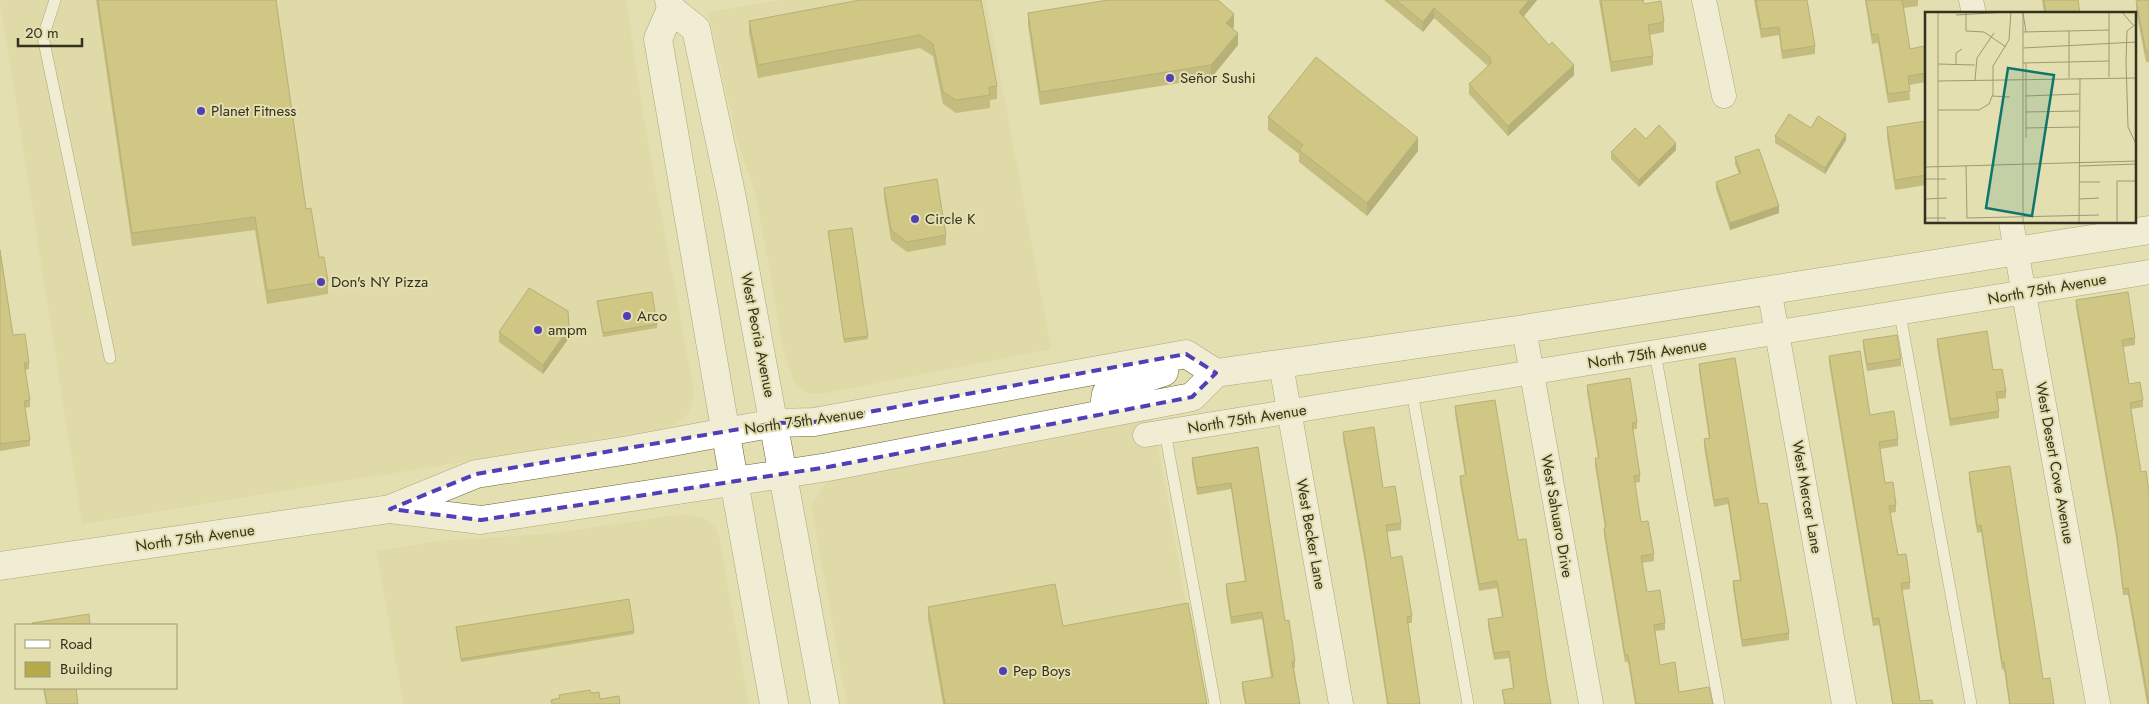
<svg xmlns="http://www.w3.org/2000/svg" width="2149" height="704" font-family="Jost,sans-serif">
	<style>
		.built { fill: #d9d49e }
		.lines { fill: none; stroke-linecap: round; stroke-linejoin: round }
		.service-casing { stroke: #69653a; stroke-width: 12 }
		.minor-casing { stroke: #69653a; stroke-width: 25 }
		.secondary-casing { stroke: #69653a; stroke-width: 29 }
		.service { stroke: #fff; stroke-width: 11 }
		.minor { stroke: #fff; stroke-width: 24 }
		.secondary { stroke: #fff; stroke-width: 28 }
		.wall { fill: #9c9341 }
		.shaded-wall { fill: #7f7835 }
		.building { fill: #b5ab4c; stroke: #7f7835 }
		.marked { fill: none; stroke: #513fb7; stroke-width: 4; stroke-dasharray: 10 6; stroke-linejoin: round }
		.poi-dot { fill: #513fb7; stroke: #e3dfb0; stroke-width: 2 }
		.labels { text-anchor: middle; stroke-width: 4; stroke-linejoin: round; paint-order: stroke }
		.poi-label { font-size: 15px; fill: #33311f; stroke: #e3dfb0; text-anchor: start }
		.street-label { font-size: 15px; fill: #33311f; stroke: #e3dfb0 }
		.inset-road { fill: none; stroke: #9d9976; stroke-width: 1 }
		.view { fill: #0f766e; fill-opacity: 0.15; stroke: #0f766e; stroke-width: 2.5 }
		.inset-edge { fill: none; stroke: #33311f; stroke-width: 2.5 }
	</style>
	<rect width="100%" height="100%" fill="#e3dfb0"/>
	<path class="built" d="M0 0H626L644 121 693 387 694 396 688 414 672 426 662 429 82 524Z
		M782 0H986L1051 349 826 393 813 394 805 392 794 381 783 347 756 194 737 140 708 12Z
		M1153 419 1188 615 1074 704H847L813 515 812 505 822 487 830 481Z
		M685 514 705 519 714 526 719 537 749 704H403L377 551 438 541 547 534Z"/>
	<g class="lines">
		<g class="service-casing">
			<path id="service" d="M55 0 43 37 110 358
				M1900 314 1971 704
				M1655 353 1719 704
				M1412 392 1468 704
				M1165 432 1215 704"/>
		</g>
		<g class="minor-casing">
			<path id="minor" d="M1704 0 1724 96
				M1971 0 1974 14
				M2011 222 2098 704
				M1769 289 1844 704
				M1524 329 1591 704
				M1281 365 1341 704
				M1145 435 2149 272"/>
		</g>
		<g class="secondary-casing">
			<path id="secondary" d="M669 0 671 9 658 39 734 481 774 704
				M671 9 696 29 732 198 825 704
				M1103 413 1106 394 1112 389 1164 372
				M390 509 481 520 828 467 1192 397 1216 373 1524 329 2149 230
				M0 566 390 509 476 474 629 450 775 423 814 422 1186 354 1216 373"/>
		</g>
		<use href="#service" class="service"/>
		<use href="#minor" class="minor"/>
		<use href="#secondary" class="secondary"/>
	</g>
	<path class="wall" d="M96 0H276L306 209 319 257 328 281V294L267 304 255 230 132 246Z
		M981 0 997 86V99L990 100V108L956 113 943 104 933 56 920 48 758 78 749 33V21Z
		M1384 0H1537L1524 16 1574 75 1508 136 1469 94V84L1488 66 1434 18 1423 32Z
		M1599 0H1643L1644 4 1664 22V32L1650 35 1653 56V65L1611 72Z
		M1754 0H1807L1815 46V54L1782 59 1779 35 1761 38Z
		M1865 0H1918V6L1904 8 1910 49 1926 59V82L1909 85 1910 100 1888 103 1878 43 1872 44Z
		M2042 0H2078L2080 14H2044Z
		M2149 0V62H2146L2136 11V1Z
		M1028 13 1234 26 1233 29 1238 45 1211 78 1040 105 1028 25Z
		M1268 117 1418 151 1367 216 1299 162V154L1268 130Z
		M1926 121V185L1895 190 1887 137V127Z
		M1811 128 1846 140 1825 174 1775 143V136Z
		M1646 139 1676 150 1639 187 1611 159V152Z
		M1735 157 1779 213 1730 230 1716 189V182L1739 174 1735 164Z
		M884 188 946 235V245L907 252 891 240 884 198Z
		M828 231 868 336V339L844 343Z
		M0 250 13 335 29 363V369L25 370 30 400V407L25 408 30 440V446L0 451Z
		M2076 300 2135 338V345L2123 347 2129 384 2143 400V407L2131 409 2149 704H2147L2128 595H2123L2117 543 2076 307Z
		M597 301 657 324V328L603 337Z
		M499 332 569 338 543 374 499 342Z
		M1937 339 1993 370 2006 391V398L1998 399 1999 411V418L1950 426 1937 346Z
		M1863 340 1901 359V366L1867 371 1863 347Z
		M1829 356 1870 415 1898 439V446L1880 449 1885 483 1896 505V512L1890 513 1898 555 1910 582V589L1902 590 1920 701 1933 704H1892L1879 625 1873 626 1829 363Z
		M1699 364 1759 504 1789 633V640L1742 647 1733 588V581L1740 580 1728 504 1714 507 1704 446V439H1709L1699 371Z
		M1587 385 1637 422V429H1633L1640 475V482L1635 483 1641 522 1654 554V561L1642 563 1647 592 1665 623V630L1655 631 1660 665 1679 692 1713 704H1635L1628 662H1625L1604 535V528H1605L1595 465V458H1598L1587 392Z
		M1455 406 1518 540 1551 704H1504L1502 690 1513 689 1509 658 1494 660 1488 626V619L1502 617 1497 588 1479 591 1460 483V476H1465L1455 413Z
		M1343 432 1383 488 1401 523V530L1387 532 1391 558 1412 616V623H1408L1420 704H1387L1364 557 1343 439Z
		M1258 447 1285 621 1295 661V668H1294L1300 704H1245L1242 689V682L1271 678 1262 619 1231 624 1226 591V584L1245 581 1231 489 1197 495 1192 465V458Z
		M1969 472 2043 679 2054 704H2009L2004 669 2002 670 1981 532 1977 533 1969 479Z
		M928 607 1063 626 1207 704H943L928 619Z
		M456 627 634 631V634L461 662Z
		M43 688H76L78 704H46Z"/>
	<path class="shaded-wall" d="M1529 0H1537L1519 22V12Z
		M1434 8V18L1423 32V22Z
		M1234 14V26L1226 36V23Z
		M1238 33V45L1211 78V65Z
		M1574 65V75L1508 136V126Z
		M1846 134V140L1825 174V168Z
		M1418 138V151L1367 216V203Z
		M1676 143V150L1639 187V180Z
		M1779 206V213L1730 230V223Z
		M569 328V338L543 374V365Z"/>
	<path class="building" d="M98 0H276L306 209 311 208 319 257H324L328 281 267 291 255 217 132 233Z
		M860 0H981L997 86 989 87 990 95 956 100 943 92 933 44 920 35 758 65 749 21Z
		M1108 0H1218L1234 14 1226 23 1238 33 1211 65 1040 92 1028 13Z
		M1396 0H1529L1519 12 1549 45 1552 42 1574 65 1508 126 1469 84 1492 62 1489 59 1491 58 1434 8 1423 22Z
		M1601 0H1643L1644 4 1661 1 1664 22 1648 25 1653 56 1611 62Z
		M1756 0H1807L1815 46 1782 51 1779 27 1761 29Z
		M1866 0H1902L1910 49 1924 46 1926 59V73L1908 76 1910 91 1888 94 1878 34 1872 35Z
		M2044 0H2078L2080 14H2046Z
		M2141 0H2149V52H2146L2136 1Z
		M1316 57 1418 138 1367 203 1299 150 1303 145 1268 117Z
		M1789 114 1811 128 1818 116 1846 134 1825 168 1775 136Z
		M1926 121V175L1895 180 1887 127Z
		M1659 125 1676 143 1639 180 1611 152 1635 128 1646 139Z
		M1759 149 1779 206 1730 223 1716 182 1741 173 1735 157Z
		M937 179 946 235 907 242 891 230 884 188Z
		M852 228 868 336 844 339 828 231Z
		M0 250 13 335 25 334 29 363H24L30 400 24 401 30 440 0 444Z
		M529 288 568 311 569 328 543 365 499 332Z
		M652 292 657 324 603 333 597 301Z
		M2128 292 2135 338 2122 340 2129 384 2140 382 2143 400 2130 403 2141 472 2146 471 2149 491V704L2128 588 2123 589 2117 536 2076 300Z
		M1987 331 1993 370 2002 369 2006 391 1996 392 1999 411 1950 419 1937 339Z
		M1897 335 1901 359 1867 364 1863 340Z
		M1860 351 1870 415 1894 411 1898 439 1879 442 1885 483 1893 482 1896 505 1889 506 1898 555 1906 554 1910 582 1901 583 1920 701 1932 700 1933 704H1893L1879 618 1873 619 1829 356Z
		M1735 358 1759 504 1767 503 1789 633 1742 640 1733 581 1741 580 1728 498 1714 500 1704 439 1710 438 1699 364Z
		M1630 378 1637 422 1632 423 1640 475 1634 476 1641 522 1648 521 1654 554 1641 556 1647 592 1660 590 1665 623 1654 625 1660 665 1675 662 1679 692 1709 687 1713 704H1636L1628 655H1625L1604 528 1606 527 1595 458H1599L1587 385Z
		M1495 400 1518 540 1526 539 1547 682 1551 704H1505L1502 690 1514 688 1509 651 1494 653 1488 619 1503 617 1497 581 1479 584 1460 476 1466 475 1455 406Z
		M1374 427 1383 488 1395 486 1401 523 1386 525 1391 558 1402 556 1412 616 1407 617 1420 704H1388L1364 550 1343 432Z
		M1258 447 1285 621 1289 620 1295 661 1292 662 1300 704H1246L1242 682 1273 677 1262 612 1231 617 1226 584 1246 581 1231 483 1197 488 1192 458Z
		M2010 466 2043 679 2050 678 2054 704H2010L2004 662 2002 663 1981 525 1977 526 1969 472Z
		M1055 584 1063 626 1188 603 1207 704H945L928 607Z
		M629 599 634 631 461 659 456 627Z
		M89 614 90 625H32V623Z
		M44 688H76L78 704H47Z
		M590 690 591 693 599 692 600 699 619 696 620 704H552L551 700 560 698 559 695Z"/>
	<path d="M0 0H2149V704H0ZM1186 354 1216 373 1192 397 828 467 481 520 390 509 476 474 775 423 814 422Z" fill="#e3dfb0" fill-opacity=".55" fill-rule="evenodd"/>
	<path class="marked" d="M1186 354 1216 373 1192 397 828 467 481 520 390 509 476 474 775 423 814 422Z"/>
	<g class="poi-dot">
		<circle cx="1170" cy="78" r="5"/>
		<circle cx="201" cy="111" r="5"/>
		<circle cx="915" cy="219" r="5"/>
		<circle cx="321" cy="282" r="5"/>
		<circle cx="627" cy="316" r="5"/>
		<circle cx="538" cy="330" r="5"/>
		<circle cx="1003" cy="671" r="5"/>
	</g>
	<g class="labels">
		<g class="poi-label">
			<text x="1180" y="83">Señor Sushi</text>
			<text x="211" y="116">Planet Fitness</text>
			<text x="925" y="224">Circle K</text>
			<text x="331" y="287">Don's NY Pizza</text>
			<text x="637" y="321">Arco</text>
			<text x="548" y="335">ampm</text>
			<text x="1013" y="676">Pep Boys</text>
		</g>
		<g class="street-label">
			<text transform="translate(2047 289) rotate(-10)" y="5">North 75th Avenue</text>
			<text transform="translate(758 335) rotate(79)" y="5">West Peoria Avenue</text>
			<text transform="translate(1647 354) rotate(-9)" y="5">North 75th Avenue</text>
			<text transform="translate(1247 419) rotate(-9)" y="5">North 75th Avenue</text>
			<text transform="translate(804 421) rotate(-8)" y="5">North 75th Avenue</text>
			<text transform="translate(2055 463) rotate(80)" y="5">West Desert Cove Avenue</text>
			<text transform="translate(1807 497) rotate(80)" y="5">West Mercer Lane</text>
			<text transform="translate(1557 516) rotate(80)" y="5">West Sahuaro Drive</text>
			<text transform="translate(1311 534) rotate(80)" y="5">West Becker Lane</text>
			<text transform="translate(195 538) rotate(-8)" y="5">North 75th Avenue</text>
		</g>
	</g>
	<g transform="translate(1925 12)">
		<rect width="211" height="211" fill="#e3dfb0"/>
		<path class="inset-road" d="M41 0V19L59 20 81 35M197 0 208 13M98 1 101 20M31 3 83 0M212 11 202 19 201 49 203 115 212 134M144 19V66M98 20 184 18M98 36 212 30M98 51 184 49M101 51V126M13 52 50 53M31 52V41L37 37M184 65V0M50 68 52 46 69 21M13 69 212 66M67 84 85 85M100 84 154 82M13 98H54L64 92 68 82V54L84 28 86 0M100 100 154 99M100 116 154 115M69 153 212 149M41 154 42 206 174 203M154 154 212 152M0 155 70 153M0 167H21M154 170H175M0 187 22 186M154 187 174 186M0 206H21M13 211V0M98 211V0M154 211 155 66M192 211V169H212"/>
		<path class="view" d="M83 56 129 63 107 204 61 196Z"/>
		<rect width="211" height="211" class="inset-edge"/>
	</g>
	<rect x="15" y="624" width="162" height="65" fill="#e3dfb0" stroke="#9d9976"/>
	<rect x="25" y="640" width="25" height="8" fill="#ffffff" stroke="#9d9976"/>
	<text x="60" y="649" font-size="15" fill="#33311f">Road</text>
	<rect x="25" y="662" width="25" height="15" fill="#b5ab4c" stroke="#9d9976"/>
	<text x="60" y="674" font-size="15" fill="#33311f">Building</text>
	<path d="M18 38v8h64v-8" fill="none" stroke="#33311f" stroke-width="2.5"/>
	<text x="25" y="38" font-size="15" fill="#33311f" stroke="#e3dfb0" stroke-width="4" paint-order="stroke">20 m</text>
</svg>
